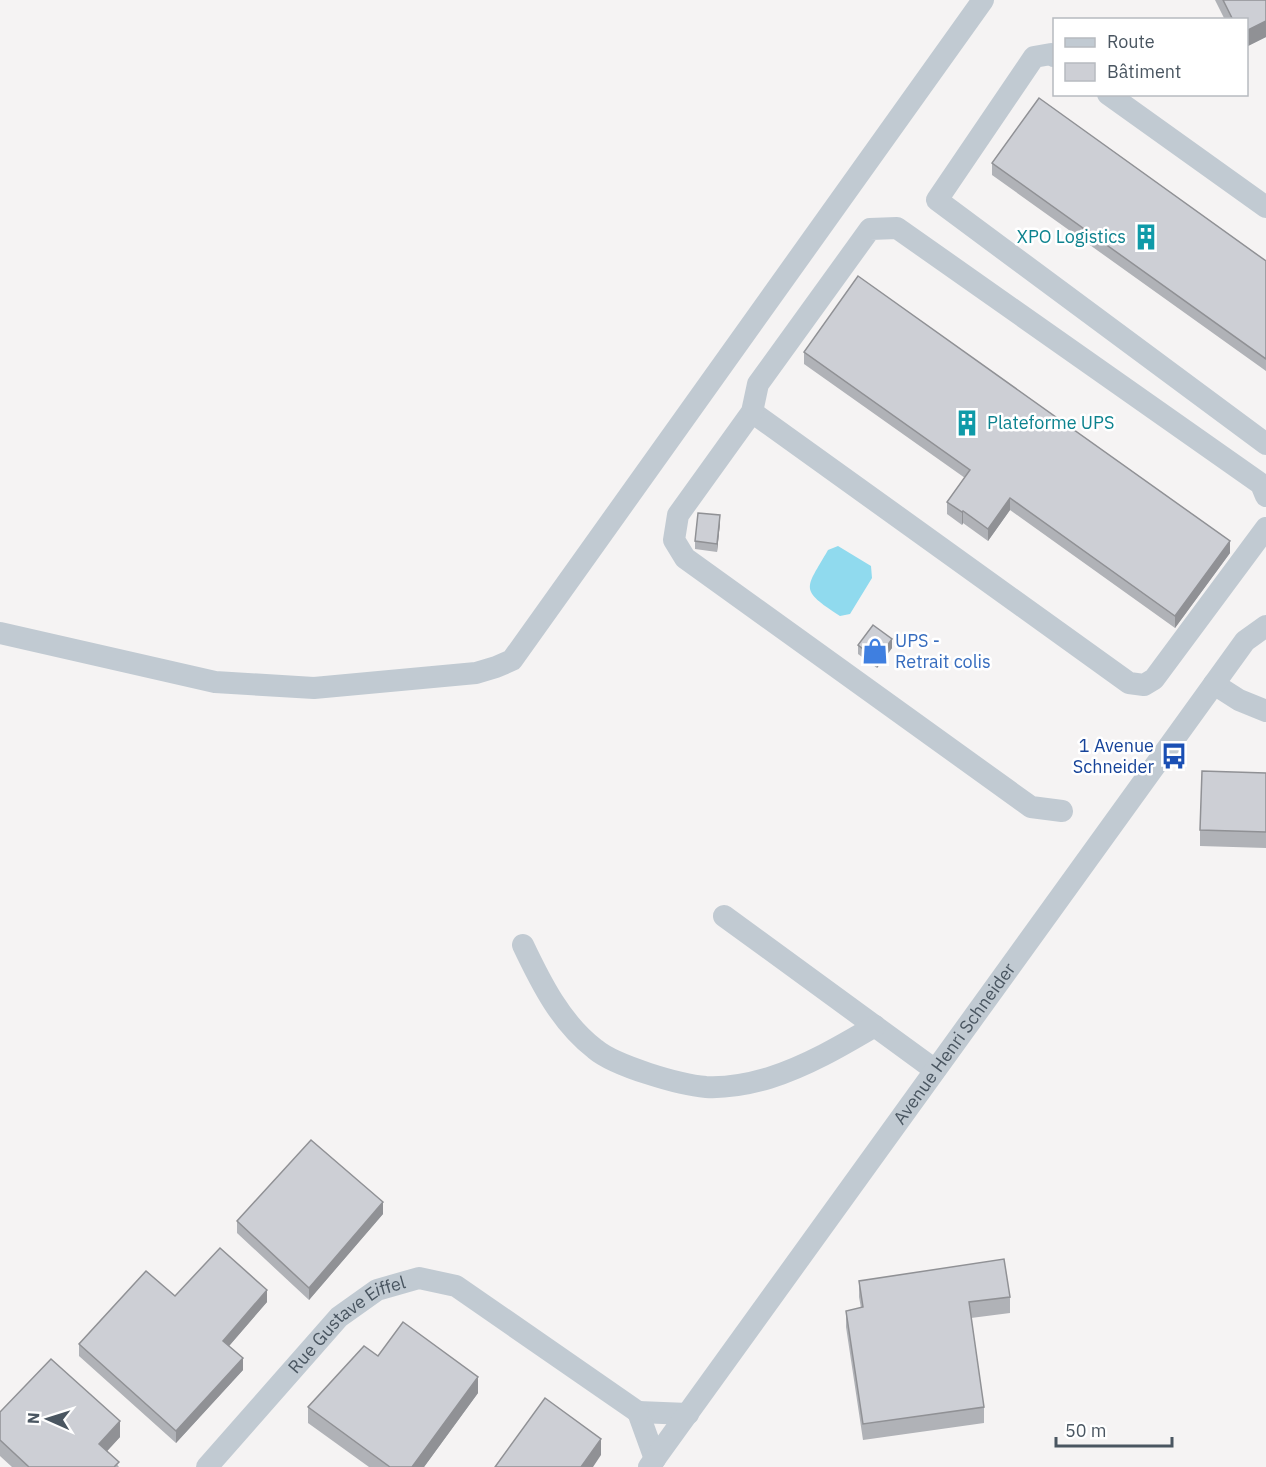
<svg xmlns="http://www.w3.org/2000/svg" width="1266" height="1467" font-family="'IBM Plex Sans',sans-serif">
	<style>
		.water { fill: #90daee }
		.lines { fill: none; stroke-linecap: round; stroke-linejoin: round }
		.minor { stroke: #c1cad2; stroke-width: 22 }
		.wall { fill: #b0b2b7 }
		.shaded-wall { fill: #909195 }
		.building { fill: #cdcfd5; stroke: #909195; stroke-width: 1.5 }
		.labels { text-anchor: middle; stroke-width: 5; stroke-linejoin: round; paint-order: stroke }
		.culture-label { font-size: 18px; fill: #0d838f; stroke: #fff; text-anchor: end }
		.shop-label { font-size: 18px; fill: #366cbe; stroke: #fff; text-anchor: start }
		.transit-label { font-size: 18px; fill: #164399; stroke: #fff; text-anchor: end }
		.street-label { font-size: 18px; fill: #4a5661; stroke: #fff }
	</style>
	<rect width="100%" height="100%" fill="#f5f3f3"/>
	<path class="water" d="M838 546 871 566 872 578 850 614 840 616C799 589 805 590 828 550Z"/>
	<g class="lines">
		<g class="minor">
			<path d="M1054 56 1051 54 1034 57 937 200 1266 444"/>
			<path d="M1108 94 1266 207"/>
			<path d="M752 412 1129 683 1144 685 1154 679 1266 528"/>
			<path d="M0 633 215 682 314 688 476 673 496 667 512 660 983 0"/>
			<path d="M1214 684 1239 700 1266 711"/>
			<path d="M1062 811 1031 807 685 558 674 540 678 515 752 412 758 384 870 229 897 228 1261 484 1266 496"/>
			<path d="M724 916 935 1070"/>
			<path d="M523 945C541 983 561 1023 595 1049 615 1066 680 1085 706 1087 727 1088 749 1084 769 1078 807 1066 841 1046 875 1026"/>
			<path d="M638 1412 688 1414"/>
			<path d="M638 1412 655 1459"/>
			<path id="s1" d="M207 1467 339 1317 377 1290 419 1278 456 1286 638 1412"/>
			<path id="s2" d="M649 1467 1245 641 1266 626"/>
		</g>
	</g>
	<path class="wall" d="M1215 0H1266V37L1246 47V20H1225Z
		M992 163 1266 261V371L992 175Z
		M804 352 1230 553 1175 628 1010 510 988 541 963 523 962 525 947 514V502L965 478 804 364Z
		M720 523 717 552 695 549V541Z
		M858 645 892 648 877 668 858 654Z
		M1266 773V848L1200 846V830Z
		M383 1214 309 1300 237 1233V1221Z
		M859 1281 1010 1297V1313L971 1318 984 1407V1423L863 1440 846 1327V1311L861 1308 859 1297Z
		M175 1296 267 1302 229 1346 243 1370 176 1443 79 1356V1344Z
		M378 1356 478 1393 424 1467H369L308 1423V1407Z
		M0 1412 120 1437 107 1451 119 1467H12L0 1456Z"/>
	<path class="shaded-wall" d="M1266 21V37L1246 47V31Z
		M1010 498V510L988 541V529Z
		M963 511V523L962 525V512Z
		M720 515V523L717 552V544Z
		M1230 541V553L1175 628V616Z
		M892 639V648L877 668V660Z
		M383 1202V1214L309 1300V1288Z
		M267 1290V1302L223 1353V1341Z
		M243 1358V1370L176 1443V1431Z
		M478 1377V1393L424 1467H412Z
		M120 1421V1437L99 1460V1444Z
		M601 1439V1455L593 1467H581Z"/>
	<path class="building" d="M1223 0H1266V21L1246 31V20H1233Z
		M1039 98 1266 261V359L992 163Z
		M858 276 1230 541 1175 616 1010 498 988 529 963 511 962 512 947 502 970 470 804 352Z
		M698 513 720 515 717 544 695 541Z
		M873 625 892 639 877 660 858 645Z
		M1202 771 1266 773V832L1200 830Z
		M311 1140 383 1202 309 1288 237 1221Z
		M220 1248 267 1290 223 1341 243 1358 176 1431 79 1344 146 1271 175 1296Z
		M1004 1259 1010 1297 969 1302 984 1407 863 1424 846 1311 863 1307 859 1281Z
		M403 1322 478 1377 412 1467H390L308 1407 364 1346 378 1356Z
		M51 1359 120 1421 99 1444 119 1462 114 1467H29L0 1440V1412Z
		M545 1398 601 1439 581 1467H495Z"/>
	<defs>
		<g id="building-bare" transform="scale(2.07)"><path d="M-4-6H4V6H1V3H-1V6H-4ZM-2.5-4.3h1.7v1.8h-1.7ZM.8-4.3h1.7v1.8H.8ZM-2.5-1h1.7V.8h-1.7ZM.8-1h1.7V.8H.8Z" fill="#0f9aa8" stroke="#fff" stroke-width="2.5" paint-order="stroke"/></g>
		<g id="shop-bare" transform="scale(2.07)"><path d="M-5-2.5h2.3a2.7 3.5 0 0 1 5.4 0H5L5.5 6h-11ZM-1.5-2.5h3a1.5 2.3 0 0 0-3 0Z" fill="#3f7fe0" stroke="#fff" stroke-width="2.5" paint-order="stroke"/></g>
		<g id="bus-bare" transform="scale(2.07)"><path d="M-5-6H5V4H4V6H2V4H-2V6H-4V4H-5ZM-3.5-4V0h7V-4ZM-3.5 1.2v1.5H-2V1.2ZM2 1.2v1.5H3.5V1.2Z" fill="#1a4fb4" stroke="#fff" stroke-width="2.5" paint-order="stroke"/></g>
	</defs>
	<g fill-rule="evenodd">
		<use href="#building-bare" x="1146" y="237"/>
		<use href="#building-bare" x="967" y="423"/>
		<use href="#shop-bare" x="875" y="651"/>
		<use href="#bus-bare" x="1174" y="756"/>
	</g>
	<g class="labels">
		<g class="culture-label">
			<text x="1126" y="243">XPO Logistics</text>
			<text x="987" y="429" text-anchor="start">Plateforme UPS</text>
		</g>
		<g class="shop-label">
			<text x="895" y="647">UPS -<tspan x="895" dy="21">Retrait colis</tspan></text>
		</g>
		<g class="transit-label">
			<text x="1154" y="752">1 Avenue<tspan x="1154" dy="21">Schneider</tspan></text>
		</g>
		<g class="street-label">
			<text dy="6" stroke="none"><textPath href="#s2" startOffset="522">Avenue Henri Schneider</textPath></text>
			<text dy="6" stroke="none"><textPath href="#s1" startOffset="202">Rue Gustave Eiffel</textPath></text>
		</g>
	</g>
	<rect x="1053" y="18" width="195" height="78" fill="#ffffff" stroke="#b7bbc0" stroke-width="1.5"/>
	<rect x="1065" y="38" width="30" height="9" fill="#c1cad2" stroke="#b7bbc0" stroke-width="1.5"/>
	<text x="1107" y="48" font-size="18" fill="#4a5661">Route</text>
	<rect x="1065" y="63" width="30" height="18" fill="#cdcfd5" stroke="#b7bbc0" stroke-width="1.5"/>
	<text x="1107" y="78" font-size="18" fill="#4a5661">Bâtiment</text>
	<g transform="translate(48 1419) rotate(273)" stroke="#ffffff" stroke-width="4.5" paint-order="stroke">
	<path d="M0-4.5L10 22L0 15L-10 22Z" fill="#4a5661"/>
	<text y="-9" font-size="16" font-weight="bold" text-anchor="middle" fill="#4a5661">N</text>
	</g>
	<path d="M1056 1437v9h116v-9" fill="none" stroke="#4a5661" stroke-width="3"/>
	<text x="1065" y="1437" font-size="18" fill="#4a5661" stroke="#ffffff" stroke-width="4.5" paint-order="stroke">50 m</text>
</svg>
